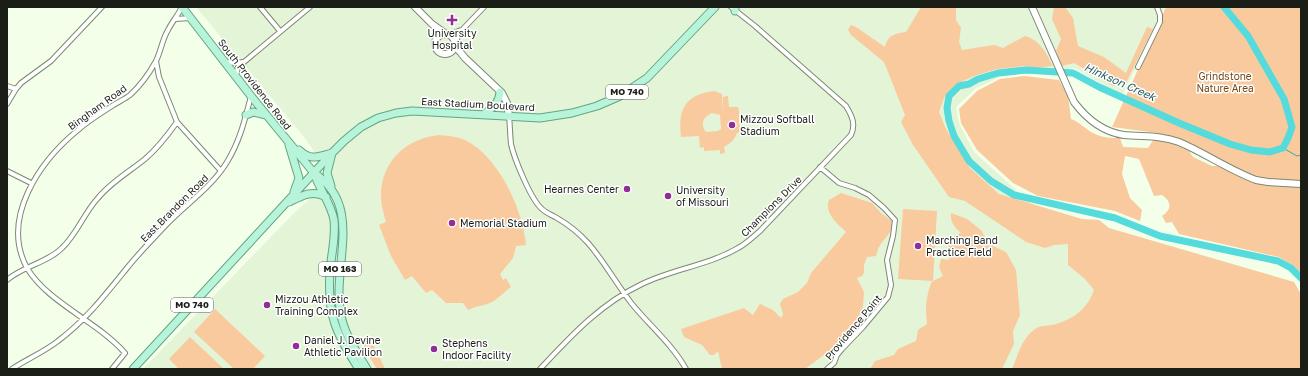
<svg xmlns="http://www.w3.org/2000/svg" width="1308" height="376" font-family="'Golos Text',sans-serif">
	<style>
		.built { fill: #e4f4d7 }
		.green { fill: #f9ca9e; fill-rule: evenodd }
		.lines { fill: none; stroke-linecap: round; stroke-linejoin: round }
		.stream { stroke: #43a2a1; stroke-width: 1 }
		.river { stroke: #55dbdc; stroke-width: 7 }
		.street-casing { stroke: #7d8874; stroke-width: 6 }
		.secondary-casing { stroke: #7d8874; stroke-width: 8 }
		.primary-casing { stroke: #62a584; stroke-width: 9 }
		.street { stroke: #fff; stroke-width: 4 }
		.secondary { stroke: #fff; stroke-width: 6 }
		.primary { stroke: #b8f4d9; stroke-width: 7 }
		.poi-dot { fill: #912e95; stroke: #fff; stroke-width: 1.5 }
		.labels { text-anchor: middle; stroke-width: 3; stroke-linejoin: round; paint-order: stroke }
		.shield { fill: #fff; stroke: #5f625d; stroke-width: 1 }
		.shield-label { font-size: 9px; font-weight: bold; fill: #1a1e17 }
		.poi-label { font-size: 10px; fill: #1a1e17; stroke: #fff; text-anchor: start }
		.park-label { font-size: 10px; fill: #724614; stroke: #fff }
		.street-label { font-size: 10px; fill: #1a1e17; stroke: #fff }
		.water-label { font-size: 11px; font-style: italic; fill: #296161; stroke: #fff }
	</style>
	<rect width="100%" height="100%" fill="#f3ffe9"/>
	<path class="built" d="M196 7H1165L1123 94 1114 91 1075 68 1043 72 1002 76 976 88 956 107 959 123 974 152 1213 369H143L294 213 333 178 304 137Z"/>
	<path class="green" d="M920 7H956V20L961 28 959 42 962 50 994 45 1003 48 1025 36C1040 40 1046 53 1053 66L1033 68 1025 66 997 69 977 75 956 84 944 98 939 112 946 129 970 168 999 194 1082 219 1099 220 1109 228 1294 282 1301 294V369H1012C1018 355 1022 338 1035 329 1040 325 1050 326 1056 324 1074 319 1088 308 1094 290L1085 279 1068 265V244L1054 245 1045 248 1026 242 965 201 949 197 913 145 901 122 905 115 884 62 851 35 848 30 851 25 856 27 885 47C888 35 894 34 906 32L920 9Z
		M1054 7H1065L1073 18 1078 46 1104 57 1126 73 1147 27 1153 29 1124 87 1113 86 1074 63 1062 66 1056 51 1061 39 1052 19Z
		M1166 7H1301V182L1253 179 1157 133 1112 127Z
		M1024 76 1059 80 1068 96 1071 119C1080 122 1086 130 1095 134 1103 138 1111 138 1120 138L1123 147 1148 148 1154 139 1164 140 1189 151 1193 157 1212 166H1219L1254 182 1264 184H1301V273L1294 266 1279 257 1179 234 1172 222 1166 223 1162 216C1172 209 1172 202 1162 195L1154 196 1139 159 1125 156 1122 174 1130 198 1142 210 1140 221 1115 211 1038 196 1013 183 977 150 961 123 959 109 977 91 1000 79Z
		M714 91 722 94 723 112V97L728 96 729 107H738L739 111 740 133H737C734 140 731 143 724 147L725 153 720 154V150L704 151V147L700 148 699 136 681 137C678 110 684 95 714 91ZM712 113 720 115 721 129 718 131 706 132C700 124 703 117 712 113Z
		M439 135C451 136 462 137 472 144 501 163 523 211 526 245L516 246 513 258 500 274 503 280 506 278 511 287C505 291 501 296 495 300 487 306 477 305 468 310L463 303H446L432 290 426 293 412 276 405 280 391 256 379 225 386 222C384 214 381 206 381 198 380 162 405 139 439 135Z
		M841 193 872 203 881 213 893 222C893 233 884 238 879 247 877 250 877 254 876 256L867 257 864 265V273L862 276 857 278 864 292 863 306 858 319 863 323 858 330 851 333 843 344 821 357 805 369H722L718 351 714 355H710L702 345 684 337 681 329 744 308 753 315 760 304 773 310 781 318 783 314 780 304 783 299 798 292 807 283 811 273 846 232C837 223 824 214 829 200Z
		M903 209 937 211 933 281 943 276 939 267 941 259 949 260C948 247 946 237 961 233 955 227 950 223 951 213L967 219 981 230 989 244 1006 252 1016 270 1020 315 1013 331 1014 344 1002 369H870L875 361 894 355 898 349 916 341 918 330 927 324C925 309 926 297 931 283L933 281 898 279Z
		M215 309 265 356 253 369H234L194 332Z
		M190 337 224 369H179L169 359Z
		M370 338 385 369H377L364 348 365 341Z"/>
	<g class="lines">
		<path class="stream" d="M1283 148 1297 156 1301 155"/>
		<path class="river" d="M1224 7 1248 36 1284 99 1292 127 1288 138 1283 148 1270 152 1251 150 1230 144 1179 123 1099 87 1073 73 1026 70 998 73 978 79 969 84 959 86 949 96 947 108 949 121 954 136 969 161 991 181 1014 195 1115 218 1160 236 1278 261 1291 268 1301 278"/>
		<g class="street-casing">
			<path id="street" d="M260 7 280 31
				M175 19 191 18
				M449 35 461 30
				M455 42 462 30 484 7
				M156 61 159 77 177 122 221 171
				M226 62 236 63 243 62
				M1138 67 1160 22V15L1157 7
				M236 76 238 67 310 7
				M7 86 16 89
				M7 104 16 89 21 83 51 61 102 7
				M509 116C510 125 510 135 511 144 514 158 531 200 542 209 546 213 552 215 557 218 569 225 579 233 588 243 604 261 617 285 632 304 650 326 672 344 686 369
				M820 167 839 183 855 188 869 195 884 208 895 220 893 236 887 260 891 285 888 297 863 327 842 349 837 355 834 363 827 369
				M7 171 31 183
				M7 280C23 266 47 263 62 248 77 234 84 213 98 198 111 182 129 172 145 159 158 148 167 136 177 122
				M12 369C27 359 44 352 58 341 86 320 106 294 127 268 139 253 153 239 166 225 186 204 212 187 227 162 240 141 245 119 251 96
				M112 369 125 353C97 321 48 303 27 268 0 218 40 161 78 130 88 121 101 113 112 106 118 102 125 99 130 95 140 86 150 72 156 61 161 51 162 40 168 30 172 22 178 15 182 7
				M540 369C571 336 600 304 642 284 673 269 709 265 738 248 746 244 753 237 760 231L851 135C856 124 852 116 846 106L755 26 731 7"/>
		</g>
		<g class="secondary-casing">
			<path id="secondary" d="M415 7 432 24 446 34
				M1032 7 1074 102C1086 118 1103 132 1124 135 1143 137 1161 135 1179 142 1205 153 1229 170 1256 180L1268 182 1301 184
				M435 44a10 10 0 1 1 20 0a10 10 0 1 1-20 0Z
				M455 46 465 58 502 93 507 103 509 116"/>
		</g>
		<g class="primary-casing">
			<path id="primary" d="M182 7 251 96 314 173C365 207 331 265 341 315 344 334 357 352 367 369
				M735 7V11
				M484 114C493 108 499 103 500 92
				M246 115 253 112 266 115
				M289 145 299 178 294 192
				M299 150C311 161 317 157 332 153L327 173 331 186
				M314 173C319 189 331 203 334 220 336 239 331 254 330 272 327 315 336 334 359 369
				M289 202C301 196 313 189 326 197
				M133 369 332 153 344 141 361 127 378 118 396 113 412 111 540 118 572 113 597 106 620 96 647 78 715 7"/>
		</g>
		<use href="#street" class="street"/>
		<use href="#secondary" class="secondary"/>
		<use href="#primary" class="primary"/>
	</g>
	<g class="poi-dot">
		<path d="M450 14h4v4h4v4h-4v4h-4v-4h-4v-4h4z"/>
		<circle cx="732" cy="125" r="4"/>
		<circle cx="627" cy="189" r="4"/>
		<circle cx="668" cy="196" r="4"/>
		<circle cx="452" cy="223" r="4"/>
		<circle cx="918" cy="246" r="4"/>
		<circle cx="267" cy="305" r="4"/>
		<circle cx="296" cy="346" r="4"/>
		<circle cx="434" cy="349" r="4"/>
	</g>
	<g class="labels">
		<g class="shield">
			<rect x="606" y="85" width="42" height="14" rx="3"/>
			<rect x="319" y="262" width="42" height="14" rx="3"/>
			<rect x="171" y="298" width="42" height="14" rx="3"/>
		</g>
		<g class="shield-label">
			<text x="627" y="95">MO 740</text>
			<text x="340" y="272">MO 163</text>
			<text x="192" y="308">MO 740</text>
		</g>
		<g class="poi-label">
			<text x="452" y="37" text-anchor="middle">University<tspan x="452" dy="12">Hospital</tspan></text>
			<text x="740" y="123">Mizzou Softball<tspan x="740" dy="12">Stadium</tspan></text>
			<text x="619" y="193" text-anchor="end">Hearnes Center</text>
			<text x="676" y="194">University<tspan x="676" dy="12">of Missouri</tspan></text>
			<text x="460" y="227">Memorial Stadium</text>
			<text x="926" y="244">Marching Band<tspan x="926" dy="12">Practice Field</tspan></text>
			<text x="275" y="303">Mizzou Athletic<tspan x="275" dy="12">Training Complex</tspan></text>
			<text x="304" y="344">Daniel J. Devine<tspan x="304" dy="12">Athletic Pavilion</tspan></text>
			<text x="442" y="347">Stephens<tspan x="442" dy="12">Indoor Facility</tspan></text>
		</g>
		<g class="park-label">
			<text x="1225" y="80">Grindstone<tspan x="1225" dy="12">Nature Area</tspan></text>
		</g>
		<g class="street-label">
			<text transform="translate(255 84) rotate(52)" y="4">South Providence Road</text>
			<text transform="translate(478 104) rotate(3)" y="4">East Stadium Boulevard</text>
			<text transform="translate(97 107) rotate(-36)" y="4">Bingham Road</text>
			<text transform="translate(771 206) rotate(-45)" y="4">Champions Drive</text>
			<text transform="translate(174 208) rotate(-45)" y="4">East Brandon Road</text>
			<text transform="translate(853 327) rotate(-50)" y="4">Providence Point</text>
		</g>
		<g class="water-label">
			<text transform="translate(1120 82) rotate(24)" y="4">Hinkson Creek</text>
		</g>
	</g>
	<rect width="1308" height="376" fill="none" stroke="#1a1e17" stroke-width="16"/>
</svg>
